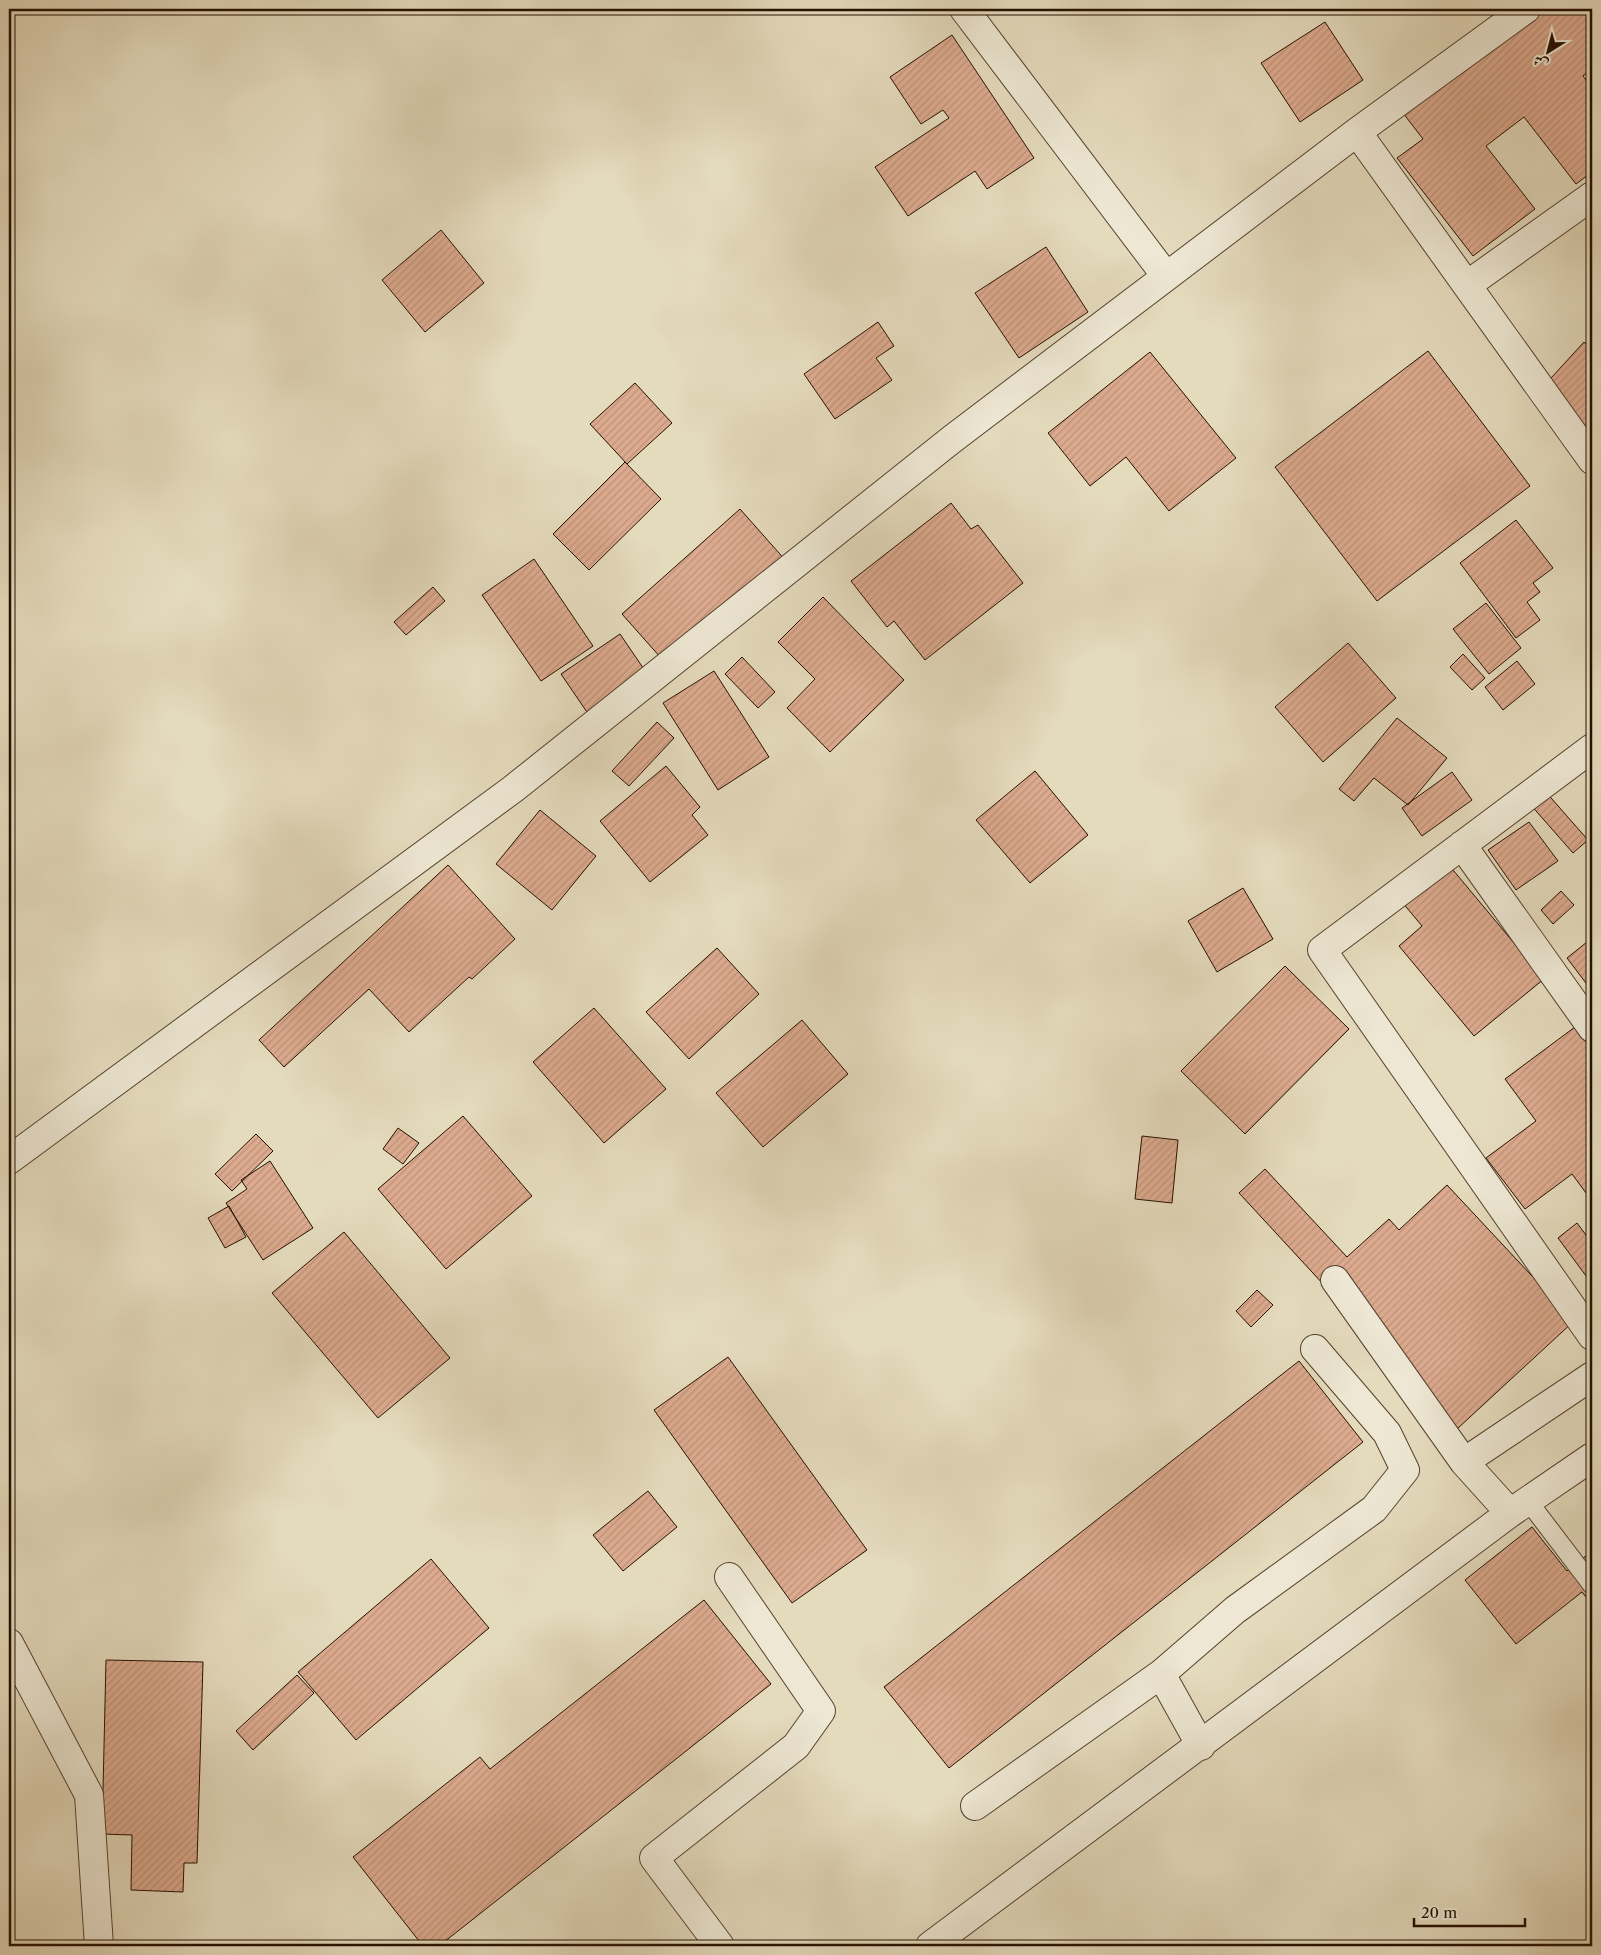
<svg xmlns="http://www.w3.org/2000/svg" width="1601" height="1955" font-family="'Libre Caslon Text',Amiri,serif">
	<style>
		.building { fill: url(#building-hatch); stroke: #251000 }
		.lines { fill: none; stroke-linecap: round; stroke-linejoin: round }
		.lane-casing { stroke: #55422f; stroke-width: 20 }
		.street-casing { stroke: #55422f; stroke-width: 30 }
		.lane { stroke: #ede7d3; stroke-width: 18 }
		.street { stroke: #ede7d3; stroke-width: 28 }
	</style>
	<defs>
		<pattern id="building-hatch" width="6" height="6" patternUnits="userSpaceOnUse" patternTransform="scale(1.25)"><rect width="6" height="6" fill="#dcaa8e"/><path d="M-1 1l2-2M0 6l6-6M5 7l2-2" fill="none" stroke="#bd9179"/></pattern>
	</defs>
	<rect width="100%" height="100%" fill="#e4dabc"/>
	<filter id="stains"><feTurbulence type="fractalNoise" baseFrequency=".004" numOctaves="4"/><feColorMatrix values="0 0 0 0 .2 0 0 0 0 .09 0 0 0 0 .02 0 0 0 .5 -.17"/></filter>
	<radialGradient id="worn" r=".72"><stop offset=".6" stop-color="#630" stop-opacity="0"/><stop offset="1" stop-color="#630" stop-opacity=".3"/></radialGradient>
	<path class="building" d="M1539 9H1592V69L1583 76 1592 88V172L1576 184 1524 117 1486 146 1535 209 1473 256 1397 158 1423 139 1403 113Z
		M1325 22 1363 80 1300 122 1261 63Z
		M952 35 1034 158 987 189 975 171 908 216 875 167 949 118 943 110 921 124 890 77Z
		M441 230 484 283 425 332 382 280Z
		M1046 247 1088 312 1019 358 975 293Z
		M878 322 894 346 876 358 892 380 835 419 804 374Z
		M1584 342 1592 350V425L1587 431 1541 389Z
		M1428 351 1530 486 1377 601 1275 467Z
		M1150 352 1236 458 1169 511 1126 457 1090 486 1048 433Z
		M635 383 672 423 627 464 590 424Z
		M625 462 661 499 589 570 553 534Z
		M951 503 971 529 978 525 1023 583 925 660 894 621 887 627 851 581Z
		M740 509 787 562 669 667 622 614Z
		M1516 520 1553 568 1533 583 1540 592 1527 602 1540 620 1516 638 1460 563Z
		M534 559 593 646 541 681 482 595Z
		M433 587 445 601 406 635 394 622Z
		M823 597 904 680 830 752 787 708 815 679 778 642Z
		M1486 603 1521 648 1489 674 1453 629Z
		M620 634 652 681 593 721 561 674Z
		M1348 643 1396 698 1323 762 1275 707Z
		M1463 654 1485 678 1472 690 1450 667Z
		M742 657 775 692 758 708 725 674Z
		M1517 661 1535 684 1503 710 1485 687Z
		M714 671 769 757 718 790 663 703Z
		M1397 718 1447 758 1408 805 1374 778 1354 801 1339 789Z
		M657 722 674 738 629 786 612 771Z
		M666 766 700 807 692 815 708 835 650 882 600 821Z
		M1035 771 1088 835 1030 883 976 820Z
		M1452 772 1472 800 1422 836 1402 808Z
		M1537 782 1588 840 1573 853 1522 795Z
		M540 810 596 856 552 910 496 864Z
		M1529 822 1558 861 1516 890 1488 850Z
		M1438 852 1544 979 1474 1036 1399 946 1422 926 1392 890Z
		M448 865 515 939 472 979 469 977 409 1032 369 989 284 1067 259 1040Z
		M1243 888 1273 939 1217 972 1188 921Z
		M1561 891 1574 905 1553 924 1541 910Z
		M1592 938V991L1567 958Z
		M717 948 759 994 689 1059 646 1012Z
		M1285 966 1349 1029 1245 1134 1181 1071Z
		M594 1008 666 1089 604 1143 533 1062Z
		M802 1020 848 1074 763 1147 716 1093Z
		M1575 1027 1592 1050V1201L1572 1174 1525 1209 1486 1158 1536 1121 1505 1079Z
		M463 1116 532 1196 446 1269 378 1189Z
		M398 1128 419 1143 403 1164 383 1149Z
		M256 1134 273 1151 232 1191 215 1174Z
		M1142 1136 1178 1140 1172 1203 1135 1199Z
		M270 1161 313 1228 263 1260 226 1203 247 1189 241 1180Z
		M1265 1169 1347 1257 1389 1219 1399 1230 1447 1185 1574 1321 1457 1429 1239 1193Z
		M229 1206 246 1237 225 1248 208 1218Z
		M1577 1223 1589 1239 1592 1237V1284L1558 1238Z
		M344 1232 450 1358 378 1418 272 1293Z
		M1257 1290 1273 1305 1251 1327 1236 1311Z
		M728 1357 867 1550 792 1603 654 1410Z
		M1299 1361 1363 1442 949 1768 884 1687Z
		M648 1491 677 1527 623 1571 593 1535Z
		M1532 1527 1567 1571 1592 1551V1605L1582 1592 1516 1644 1465 1580Z
		M431 1559 489 1628 356 1740 298 1672Z
		M704 1600 771 1684 439 1946H423L353 1857 480 1757 490 1769Z
		M106 1660 203 1662 197 1863H184L183 1892 131 1890 132 1835 102 1834Z
		M297 1675 314 1693 253 1750 236 1731Z"/>
	<g class="lines">
		<g class="lane-casing">
			<path id="lane" d="M1528 1501 1592 1585"/>
		</g>
		<g class="street-casing">
			<path id="street" d="M964 9 1166 276
				M1357 132 1592 460
				M1467 285 1592 196
				M1592 748 1322 950 1592 1336
				M1462 845 1592 1028
				M9 1160 513 789 951 440 1357 132 1526 9
				M1335 1280 1464 1462 1510 1513
				M1464 1462 1592 1376
				M9 1643 89 1795 99 1946
				M1201 1746 1161 1674 1235 1610 1374 1509 1405 1470 1387 1433 1315 1349
				M975 1806 1161 1674
				M720 1946 654 1858 796 1746 821 1711 729 1577
				M930 1946 1510 1513 1592 1457"/>
		</g>
		<use href="#lane" class="lane"/>
		<use href="#street" class="street"/>
	</g>
	<rect width="1601" height="1955" fill="none" stroke="#e4dabc" stroke-width="30"/>
	<rect x="10" y="10" width="1581" height="1935" fill="none" stroke="#251000" stroke-width="2.5"/>
	<rect x="15" y="15" width="1571" height="1925" fill="none" stroke="#251000"/>
	<g transform="translate(1548 52) rotate(216)" stroke="#ede7d3" stroke-width="4" paint-order="stroke">
	<path d="M0-4L9 19L0 12L-9 19Z" fill="#251000"/>
	<text y="-8" font-size="14" font-weight="bold" text-anchor="middle" fill="#251000">ش</text>
	</g>
	<path d="M1414 1918v8h111v-8" fill="none" stroke="#251000" stroke-width="2.5"/>
	<text x="1421" y="1918" font-size="15" fill="#251000" stroke="#ede7d3" stroke-width="4" paint-order="stroke">20 m</text>
	<rect width="100%" height="100%" filter="url(#stains)"/>
	<rect width="100%" height="100%" fill="url(#worn)"/>
</svg>
